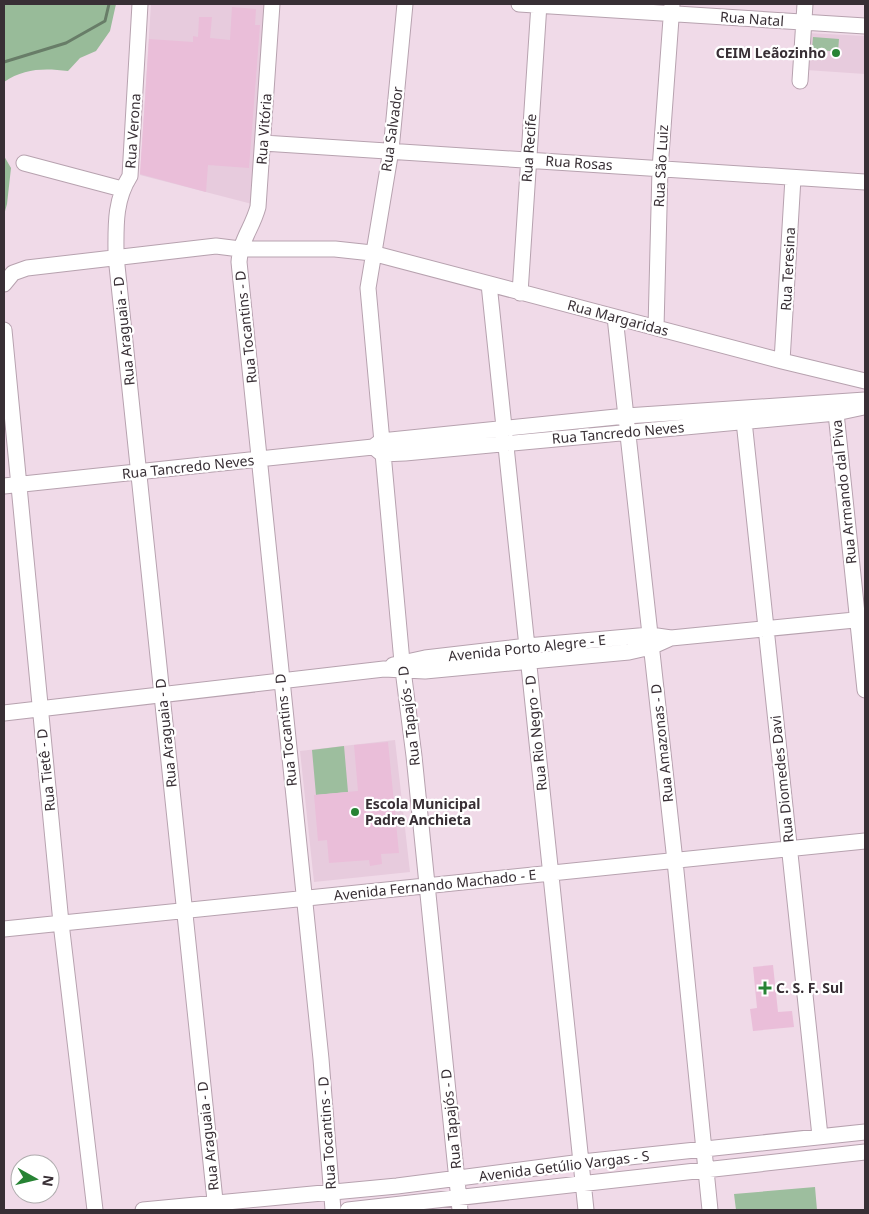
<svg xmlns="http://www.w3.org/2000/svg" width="869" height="1214" font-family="'Noto Sans',sans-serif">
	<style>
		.built { fill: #e7cbdd }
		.green { fill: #9dbe9e }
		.forest { fill: #98bb99 }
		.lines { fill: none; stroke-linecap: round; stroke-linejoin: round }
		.stream { stroke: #687d68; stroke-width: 3 }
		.building { fill: #eabed9 }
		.minor-casing { stroke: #b7a2af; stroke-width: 17 }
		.minor { stroke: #fff; stroke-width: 15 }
		.poi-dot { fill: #278334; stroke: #fff; stroke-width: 2 }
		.labels { text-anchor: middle; stroke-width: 4.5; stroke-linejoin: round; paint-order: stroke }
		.street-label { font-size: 14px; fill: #382f35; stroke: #fff }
		.poi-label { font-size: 14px; font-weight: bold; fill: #382f35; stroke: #fff; text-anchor: start }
	</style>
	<rect width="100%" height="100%" fill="#f0dae8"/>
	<path class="built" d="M151 4H266L252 204 140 175Z
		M808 33 865 36V74L806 70Z
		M395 740 410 872 314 882 300 751Z"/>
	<path class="green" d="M813 37 839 39 838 52 812 49Z
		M344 746 348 792 316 795 312 750Z
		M815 1187 817 1210H736L734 1194Z"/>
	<path class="forest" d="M4 4H116L110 31 96 51 80 58 68 71C45 68 24 68 4 82Z
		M4 156 11 168 7 204 4 215Z"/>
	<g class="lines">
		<path class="stream" d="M4 62 66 43 105 21 109 4"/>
	</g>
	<path class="building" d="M232 7 256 9 255 25H260L249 168 208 165 206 192 140 174 149 39 193 42V36L198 37 199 17H212L210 38 230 40Z
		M388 742 399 853 381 854 382 864 370 866 369 860 329 863 327 840 318 841 314 795 358 791 354 745Z
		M773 965 778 1012 792 1011 794 1027 753 1031 750 1009 757 1008 753 967Z"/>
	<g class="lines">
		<g class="minor-casing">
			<path id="minor" d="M140 4 130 176C114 201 116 228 116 256L216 1210
				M272 4 258 207C252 229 241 238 239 262L321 1059 333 1210
				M405 4 391 150 368 288 402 662 414 756 460 1210
				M519 4 865 26
				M800 81 805 4
				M263 143 865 182
				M24 163 122 189
				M4 284 13 273 27 268 216 246 240 249H335L372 253 782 361 865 381
				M489 284 586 1210
				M520 293 539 4
				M615 317 675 861 710 1210
				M656 328 660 169 672 5
				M4 330 61 923 95 1210
				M782 361 793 178
				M836 413 865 690
				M744 421 820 1136
				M376 449 382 454 405 453 836 413 864 407
				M4 486 373 447 381 441 626 416 865 400
				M393 665 425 658 527 646 650 635 671 638 865 619
				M4 713 384 669 425 671 629 652 651 647 671 638
				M4 929 865 841
				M143 1210 397 1186 582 1162 865 1132
				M348 1210 865 1152"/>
		</g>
		<use href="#minor" class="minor"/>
	</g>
	<g class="poi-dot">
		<circle cx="836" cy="53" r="5"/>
		<circle cx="355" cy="812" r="5"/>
		<path d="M762.5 980.5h5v5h5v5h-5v5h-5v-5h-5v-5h5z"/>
	</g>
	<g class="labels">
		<g class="street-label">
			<text transform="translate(752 19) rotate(4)" y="5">Rua Natal</text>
			<text transform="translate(264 129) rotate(-86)" y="5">Rua Vitória</text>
			<text transform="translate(392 129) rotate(-82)" y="5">Rua Salvador</text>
			<text transform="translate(133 131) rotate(-86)" y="5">Rua Verona</text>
			<text transform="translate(529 148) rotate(-86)" y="5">Rua Recife</text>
			<text transform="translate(579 163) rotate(4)" y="5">Rua Rosas</text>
			<text transform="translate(661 166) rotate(-87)" y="5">Rua São Luiz</text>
			<text transform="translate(788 269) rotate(-87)" y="5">Rua Teresina</text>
			<text transform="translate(618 318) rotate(15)" y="5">Rua Margaridas</text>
			<text transform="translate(246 327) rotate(-96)" y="5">Rua Tocantins - D</text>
			<text transform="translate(124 331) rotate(-96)" y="5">Rua Araguaia - D</text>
			<text transform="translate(618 433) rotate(-5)" y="5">Rua Tancredo Neves</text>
			<text transform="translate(188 467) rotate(-6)" y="5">Rua Tancredo Neves</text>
			<text transform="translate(844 492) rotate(-96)" y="5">Rua Armando dal Piva</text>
			<text transform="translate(527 648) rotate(-6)" y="5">Avenida Porto Alegre - E</text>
			<text transform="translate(409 716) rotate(-97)" y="5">Rua Tapajós - D</text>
			<text transform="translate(286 730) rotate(-96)" y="5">Rua Tocantins - D</text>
			<text transform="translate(166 733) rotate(-96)" y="5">Rua Araguaia - D</text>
			<text transform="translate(536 733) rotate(-96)" y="5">Rua Rio Negro - D</text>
			<text transform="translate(662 743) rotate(-96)" y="5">Rua Amazonas - D</text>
			<text transform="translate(46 770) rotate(-96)" y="5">Rua Tietê - D</text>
			<text transform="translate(782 779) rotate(-96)" y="5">Rua Diomedes Davi</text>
			<text transform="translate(435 885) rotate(-6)" y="5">Avenida Fernando Machado - E</text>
			<text transform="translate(451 1119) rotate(-96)" y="5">Rua Tapajós - D</text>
			<text transform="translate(327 1133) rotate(-94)" y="5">Rua Tocantins - D</text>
			<text transform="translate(208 1136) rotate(-96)" y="5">Rua Araguaia - D</text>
			<text transform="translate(564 1166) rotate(-7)" y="5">Avenida Getúlio Vargas - S</text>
		</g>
		<g class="poi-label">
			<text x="826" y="58" text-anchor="end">CEIM Leãozinho</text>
			<text x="365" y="809">Escola Municipal<tspan x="365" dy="16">Padre Anchieta</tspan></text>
			<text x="776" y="993">C. S. F. Sul</text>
		</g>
	</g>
	<rect width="869" height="1214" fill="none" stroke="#382f35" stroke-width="10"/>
	<g transform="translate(35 1179) rotate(98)"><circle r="24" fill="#ffffff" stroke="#afacae"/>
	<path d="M0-4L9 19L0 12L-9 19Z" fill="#278334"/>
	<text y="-8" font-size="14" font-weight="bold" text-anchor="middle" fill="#382f35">N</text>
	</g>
</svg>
